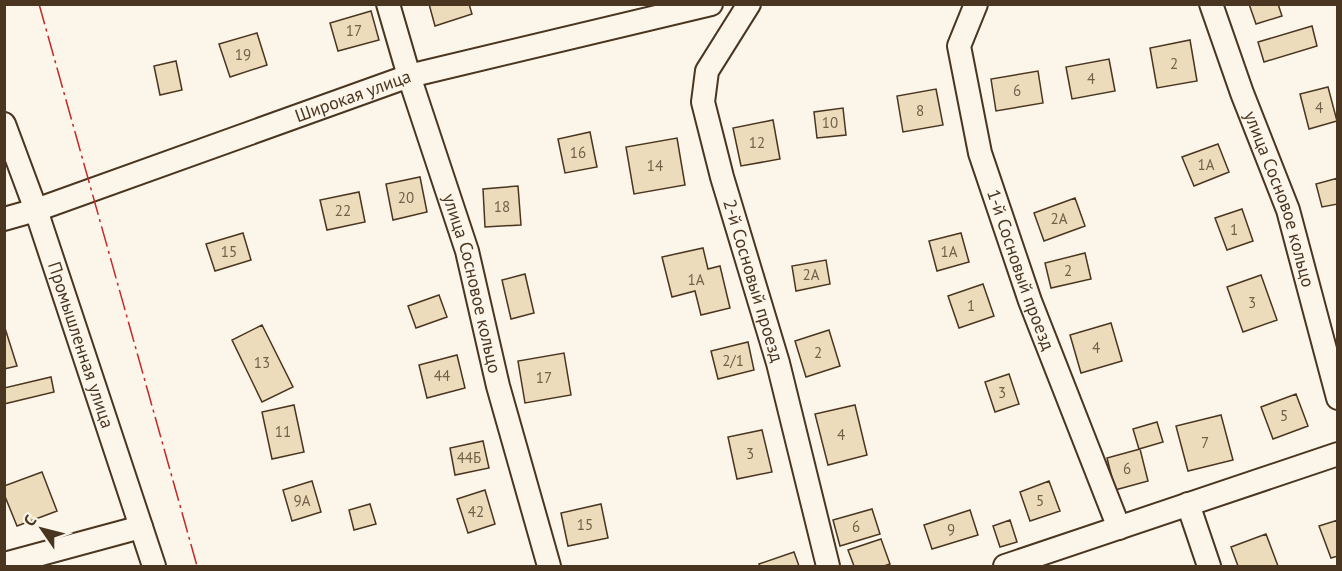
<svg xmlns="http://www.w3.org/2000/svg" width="1342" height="571" font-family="'PT Sans',sans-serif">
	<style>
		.building { fill: #ecdcbc; stroke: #4a3520; stroke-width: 1.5 }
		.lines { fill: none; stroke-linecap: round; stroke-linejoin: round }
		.minor-casing { stroke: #4a3520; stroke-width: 26 }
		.minor { stroke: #fbf6e9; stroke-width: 22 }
		.power { stroke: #c62828; stroke-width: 1.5; stroke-dasharray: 21 4.5 3 4.5; stroke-linecap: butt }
		.labels { text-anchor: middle; stroke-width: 4.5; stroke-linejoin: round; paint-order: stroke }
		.number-label { font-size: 15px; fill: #725f47 }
		.street-label { font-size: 18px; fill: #4a3520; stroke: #fbf6e9 }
	</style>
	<rect width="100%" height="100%" fill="#fbf6e9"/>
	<path class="building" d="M429 4H469L472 14 435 26Z
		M1249 4H1278L1282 16 1256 24Z
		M371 11 379 40 338 51 330 23Z
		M1312 26 1317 46 1264 62 1258 42Z
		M257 33 267 65 230 77 219 44Z
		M1190 40 1197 81 1157 88 1150 48Z
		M1109 59 1115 91 1072 99 1066 67Z
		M176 61 182 90 160 95 154 66Z
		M1038 71 1043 103 996 111 991 79Z
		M1328 87 1337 121 1309 129 1300 94Z
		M936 89 943 125 903 132 897 96Z
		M843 108 846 135 817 138 814 112Z
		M773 120 780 159 741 166 733 128Z
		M590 132 597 167 565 173 558 139Z
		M677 138 685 185 634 194 626 147Z
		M1218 144 1229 172 1194 186 1182 157Z
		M420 177 427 212 393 220 386 184Z
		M1338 178V204L1322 207 1316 184Z
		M518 186 521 225 485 227 483 189Z
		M359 192 365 222 327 230 320 200Z
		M1075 198 1085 226 1044 241 1034 213Z
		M1242 209 1253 241 1227 250 1215 218Z
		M243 233 251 260 215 271 206 244Z
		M961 233 969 262 937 271 929 241Z
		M703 248 708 269 720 266 730 308 701 315 695 291 672 297 662 257Z
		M1085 253 1091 279 1051 288 1045 263Z
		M826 260 830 284 796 291 792 266Z
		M525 274 534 313 511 319 502 280Z
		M1261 275 1277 320 1243 332 1227 287Z
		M983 284 994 316 959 328 948 296Z
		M439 295 447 317 416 328 408 306Z
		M1111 323 1122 361 1081 373 1070 335Z
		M4 325 17 366 4 369Z
		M262 325 293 387 262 402 232 340Z
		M829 330 840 366 806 377 795 341Z
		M748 342 754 370 718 379 711 351Z
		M564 353 571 395 525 403 518 361Z
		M457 355 465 388 427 398 419 365Z
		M1009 374 1019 404 995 412 985 382Z
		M51 377 54 392 4 404V388Z
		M1296 394 1308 426 1273 439 1261 407Z
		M294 405 304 452 272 459 262 412Z
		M855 405 867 455 828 465 815 414Z
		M1221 415 1233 460 1188 471 1176 426Z
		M1157 422 1163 442 1139 449 1133 429Z
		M762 430 772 472 737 479 728 437Z
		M483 441 489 468 455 475 450 448Z
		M1140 449 1148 481 1115 490 1107 458Z
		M42 472 57 511 17 526 4 494V486Z
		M312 481 321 512 292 521 283 490Z
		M1049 481 1060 511 1030 521 1020 492Z
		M485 490 495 524 468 533 457 499Z
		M370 504 376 524 354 530 349 510Z
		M601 504 608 538 568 546 561 513Z
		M872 509 880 534 840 546 833 520Z
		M970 510 978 535 932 549 924 525Z
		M1010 520 1017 542 1000 547 993 526Z
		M1338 520V556L1331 558 1319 526Z
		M1266 534 1278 566H1238L1231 547Z
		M881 539 890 564 884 566H854L848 550Z
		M794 552 799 566H760L759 564Z"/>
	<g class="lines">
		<g class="minor-casing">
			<g id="minor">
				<path id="s1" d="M388 4 409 76 467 251 498 386 549 566"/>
				<path id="s2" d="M749 4 707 71 703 102 722 177 778 363 828 566"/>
				<path id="s3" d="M976 4 959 46 980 153 1030 301 1119 528"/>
				<path id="s4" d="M1211 4 1242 93 1288 210 1338 398"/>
				<path id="s5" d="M4 124 36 210 154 566"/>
				<path id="s6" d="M4 219 36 210 409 76 711 4"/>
				<path d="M1188 504 1209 566"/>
				<path d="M4 564 141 527"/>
				<path d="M1005 566 1338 454"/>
			</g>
		</g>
		<use href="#minor" class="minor"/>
		<path class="power" d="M39 4 197 566"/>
	</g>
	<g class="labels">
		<g class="number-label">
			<text x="354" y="36">17</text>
			<text x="243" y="60">19</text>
			<text x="1174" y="69">2</text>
			<text x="1091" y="84">4</text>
			<text x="1017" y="96">6</text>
			<text x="1319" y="113">4</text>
			<text x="920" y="116">8</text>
			<text x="830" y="128">10</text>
			<text x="757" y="148">12</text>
			<text x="578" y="158">16</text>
			<text x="1206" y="170">1А</text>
			<text x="655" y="171">14</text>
			<text x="406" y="203">20</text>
			<text x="502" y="212">18</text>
			<text x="343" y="216">22</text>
			<text x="1059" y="224">2А</text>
			<text x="1234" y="235">1</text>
			<text x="229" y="257">15</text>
			<text x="949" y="257">1А</text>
			<text x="1068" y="276">2</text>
			<text x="811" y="280">2А</text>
			<text x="696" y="285">1А</text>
			<text x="1252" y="308">3</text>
			<text x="971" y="311">1</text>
			<text x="1096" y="353">4</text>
			<text x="818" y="358">2</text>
			<text x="733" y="366">2/1</text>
			<text x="262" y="368">13</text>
			<text x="442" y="381">44</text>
			<text x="544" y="383">17</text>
			<text x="1002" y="398">3</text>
			<text x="1284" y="421">5</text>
			<text x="283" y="437">11</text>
			<text x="841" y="440">4</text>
			<text x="1205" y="448">7</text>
			<text x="750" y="459">3</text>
			<text x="469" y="463">44Б</text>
			<text x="1127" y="474">6</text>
			<text x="302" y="506">9А</text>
			<text x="1040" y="506">5</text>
			<text x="476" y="517">42</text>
			<text x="585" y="530">15</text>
			<text x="856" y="532">6</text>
			<text x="951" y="535">9</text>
		</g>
		<g class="street-label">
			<text dy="6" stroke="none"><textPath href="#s6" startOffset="370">Широкая улица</textPath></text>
			<text dy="6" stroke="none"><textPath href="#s4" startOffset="207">улица Сосновое кольцо</textPath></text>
			<text dy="6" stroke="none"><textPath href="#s3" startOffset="278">1-й Сосновый проезд</textPath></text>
			<text dy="6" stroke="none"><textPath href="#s2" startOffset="296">2-й Сосновый проезд</textPath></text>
			<text dy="6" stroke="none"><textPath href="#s1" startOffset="292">улица Сосновое кольцо</textPath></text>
			<text dy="6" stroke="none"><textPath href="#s5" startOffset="234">Промышленная улица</textPath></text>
		</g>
	</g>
	<rect width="1342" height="571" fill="none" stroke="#4a3520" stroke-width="12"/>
	<g transform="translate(42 529) rotate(305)" stroke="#fbf6e9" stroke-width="4.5" paint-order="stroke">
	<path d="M0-4.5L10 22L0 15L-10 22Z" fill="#4a3520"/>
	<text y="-9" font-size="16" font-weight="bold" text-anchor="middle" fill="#4a3520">С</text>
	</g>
</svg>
